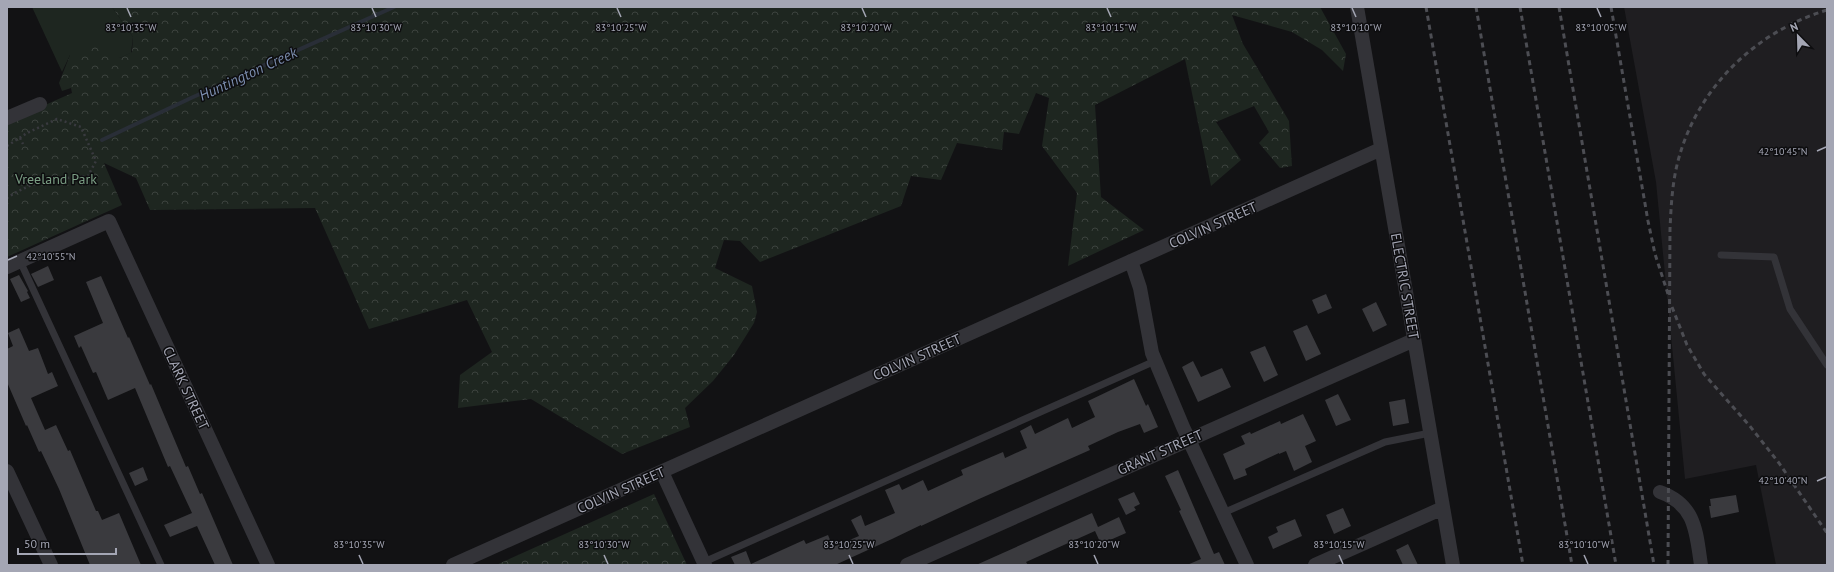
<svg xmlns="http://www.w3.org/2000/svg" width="1834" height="572" font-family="'PT Sans',sans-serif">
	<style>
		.built { fill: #1f1e21 }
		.grass { fill: #1e2620 }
		.forest { fill: url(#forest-crowns) }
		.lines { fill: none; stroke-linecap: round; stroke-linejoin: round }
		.stream { stroke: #292e37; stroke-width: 4 }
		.building { fill: #3a3a3e }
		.path { stroke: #393a3f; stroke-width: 2.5; stroke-dasharray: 2 3; stroke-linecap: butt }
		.lane { stroke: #333338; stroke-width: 7 }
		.street { stroke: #333338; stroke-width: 14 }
		.rail { stroke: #4c4d53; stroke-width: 3; stroke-dasharray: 5 4; stroke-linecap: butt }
		.ticks { fill: none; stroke: #a4a6b4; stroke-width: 1.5 }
		.labels { text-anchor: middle; stroke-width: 3; stroke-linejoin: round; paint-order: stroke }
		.park-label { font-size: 14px; fill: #7b9e84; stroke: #0d0d0f }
		.street-label { font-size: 14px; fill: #a4a6b4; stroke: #0d0d0f }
		.water-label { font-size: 15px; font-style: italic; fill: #7b8dae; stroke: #0d0d0f }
		.ticks-label { font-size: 10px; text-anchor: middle; fill: #a4a6b4; stroke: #0d0d0f; stroke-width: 3; stroke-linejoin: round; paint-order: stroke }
	</style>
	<defs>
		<pattern id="forest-crowns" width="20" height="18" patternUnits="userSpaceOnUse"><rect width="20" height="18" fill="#1e2620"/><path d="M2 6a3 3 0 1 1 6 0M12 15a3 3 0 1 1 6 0" fill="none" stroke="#3c423e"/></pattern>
	</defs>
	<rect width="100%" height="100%" fill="#121214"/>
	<path class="built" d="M1624 7H1827V565H1776L1756 465 1685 479 1656 182Z"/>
	<path class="grass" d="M32 7H112L133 37 131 53 120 58 70 55 62 72Z"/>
	<path class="forest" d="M112 7H1320L1346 54 1343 71 1322 50 1292 32 1232 15 1243 44 1289 121 1292 166 1280 168 1259 143 1269 132 1254 106 1216 122 1241 160 1211 186 1185 59 1095 105 1101 197 1144 230 1068 266 1077 193 1042 146 1049 98 1036 93 1019 134 1004 132 1002 150 957 143 941 180 911 176 901 206 760 262 740 241 724 240 715 268 752 286 757 312 754 323 734 355 713 381 685 408 690 427 622 454 531 399 458 408 460 375 492 352 467 300 369 329 315 208 150 210 136 178 104 163 122 205 7 257V122L72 93 71 88 62 91 59 83 70 55 95 45 120 58 132 52 133 37Z
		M654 494 687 565H496Z"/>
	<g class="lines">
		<path class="stream" d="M102 140 191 98 394 7"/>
	</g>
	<path class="building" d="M48 266 54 280 38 287 31 274Z
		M19 275 28 291 27 292 30 298 21 302 10 279Z
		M101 276 128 338 129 337 150 385 151 384 186 467 188 466 200 494 202 493 233 565H215L197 526 170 537 164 525 192 513 170 466 168 467 135 388 108 400 96 372 93 373 81 346 79 348 74 336 103 323 86 282Z
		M1326 294 1332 308 1318 314 1312 300Z
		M1376 302 1387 325 1373 332 1362 309Z
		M1307 325 1321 354 1306 361 1293 331Z
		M19 328 29 351 38 348 48 374 52 372 58 386 31 398 45 430 56 425 68 451 70 450 96 511H98L102 520 119 513 141 565H90L59 489 41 451 39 452 27 425 26 426 7 382V349L13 346 8 333Z
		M1265 346 1278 375 1264 382 1250 352Z
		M1193 361 1201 377 1222 368 1231 387 1198 402 1182 367Z
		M1134 379 1146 406 1148 404 1158 427 1144 433 1140 424 1118 432 1088 446 1090 450 979 499 921 526V525L892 539 835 565H735L731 557 746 551 751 564 804 540 806 544 828 535 833 547 859 536 851 520 861 515 865 526 895 513 885 490 899 484 902 490 923 480 928 491 963 475 961 470 1003 452 1005 458 1027 448 1020 431 1031 425 1035 434 1068 418 1072 428 1095 417 1088 401Z
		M1338 394 1351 420 1336 426 1325 400Z
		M1405 399 1409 423 1393 426 1389 402Z
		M1303 414 1316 441 1305 446 1312 462 1294 471 1286 451 1279 454V453L1245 469 1247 475 1234 480 1223 454 1245 444 1241 436 1250 432 1251 434 1280 421 1281 424Z
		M143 467 148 480 135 486 129 473Z
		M1178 470 1214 554 1219 552 1225 565H1187L1201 559 1179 511 1181 510 1165 476Z
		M1134 492 1140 504 1134 507 1136 510 1126 515 1118 499Z
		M1736 495 1739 512 1711 518 1709 506H1711L1710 499Z
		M1343 508 1351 526 1334 534 1326 515Z
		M1092 513 1098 527 1119 517 1126 533 1101 544 1095 531 1026 562 1028 565H976Z
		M1295 519 1302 536 1273 549 1268 537 1278 532 1276 527Z
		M1408 544 1418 565H1403L1396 550Z"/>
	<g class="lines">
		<path class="path" d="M20 138 23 144
			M7 146 27 133 57 119 81 127 96 161 88 176C56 179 33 180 7 198"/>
		<path class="lane" d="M1721 255 1774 257 1790 309 1827 365
			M20 261 161 565
			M1223 513 1385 442 1430 433
			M704 562 1155 361"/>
		<path class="street" d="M1357 7 1453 565
			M7 118 40 104
			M1131 261 1140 288 1152 353 1183 427 1247 565
			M7 267 109 221 268 565
			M7 471 51 565
			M662 472 705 565
			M1660 492C1696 505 1696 532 1701 565
			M453 565 1381 149
			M907 565 1414 340
			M1315 565 1443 508"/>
		<path class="rail" d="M1426 7 1523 565
			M1476 7 1572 565
			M1520 7 1616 565
			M1559 7 1654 565
			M1611 7 1648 221 1655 254 1668 294
			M1672 307 1687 345 1704 374 1749 425 1779 463 1827 533
			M1668 565 1670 229C1671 208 1672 186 1677 165 1695 90 1754 32 1827 10"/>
	</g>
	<path class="ticks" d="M127 8 131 17M372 8 376 17M617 8 621 17M862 8 866 17M1107 8 1111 17M1352 8 1356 17M1597 8 1601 17M1817 151 1826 147M8 260 17 256M1817 481 1826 477M359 555 363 564M604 555 608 564M849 555 853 564M1094 555 1098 564M1339 555 1343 564M1584 555 1588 564"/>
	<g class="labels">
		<g class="park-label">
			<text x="56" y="184">Vreeland Park</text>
		</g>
		<g class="street-label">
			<text transform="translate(1213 225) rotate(-24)" y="5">COLVIN STREET</text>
			<text transform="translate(1405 286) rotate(80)" y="5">ELECTRIC STREET</text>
			<text transform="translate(917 357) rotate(-24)" y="5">COLVIN STREET</text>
			<text transform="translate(186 388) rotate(65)" y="5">CLARK STREET</text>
			<text transform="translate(1160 452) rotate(-24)" y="5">GRANT STREET</text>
			<text transform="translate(621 490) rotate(-24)" y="5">COLVIN STREET</text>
		</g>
		<g class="water-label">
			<text transform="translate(248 74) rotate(-25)" y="5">Huntington Creek</text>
		</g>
	</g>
	<g class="ticks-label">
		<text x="131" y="31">83°10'35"W</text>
		<text x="376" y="31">83°10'30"W</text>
		<text x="621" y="31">83°10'25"W</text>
		<text x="866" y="31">83°10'20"W</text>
		<text x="1111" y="31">83°10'15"W</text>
		<text x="1356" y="31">83°10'10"W</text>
		<text x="1601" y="31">83°10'05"W</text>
		<text x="1783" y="155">42°10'45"N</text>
		<text x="51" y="260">42°10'55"N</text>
		<text x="1783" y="484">42°10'40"N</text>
		<text x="359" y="548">83°10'35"W</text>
		<text x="604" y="548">83°10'30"W</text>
		<text x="849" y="548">83°10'25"W</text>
		<text x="1094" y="548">83°10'20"W</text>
		<text x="1339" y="548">83°10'15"W</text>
		<text x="1584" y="548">83°10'10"W</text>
	</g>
	<rect width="1834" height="572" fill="none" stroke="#a4a6b4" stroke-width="16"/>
	<g transform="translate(1798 36) rotate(337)" stroke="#0d0d0f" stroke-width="3" paint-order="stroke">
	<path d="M0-3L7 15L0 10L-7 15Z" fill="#a4a6b4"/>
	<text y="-6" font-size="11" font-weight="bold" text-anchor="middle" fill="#a4a6b4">N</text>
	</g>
	<path d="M18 548v6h98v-6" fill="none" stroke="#a4a6b4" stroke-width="2"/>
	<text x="24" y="548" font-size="12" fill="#a4a6b4" stroke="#0d0d0f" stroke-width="3" paint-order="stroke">50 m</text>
</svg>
